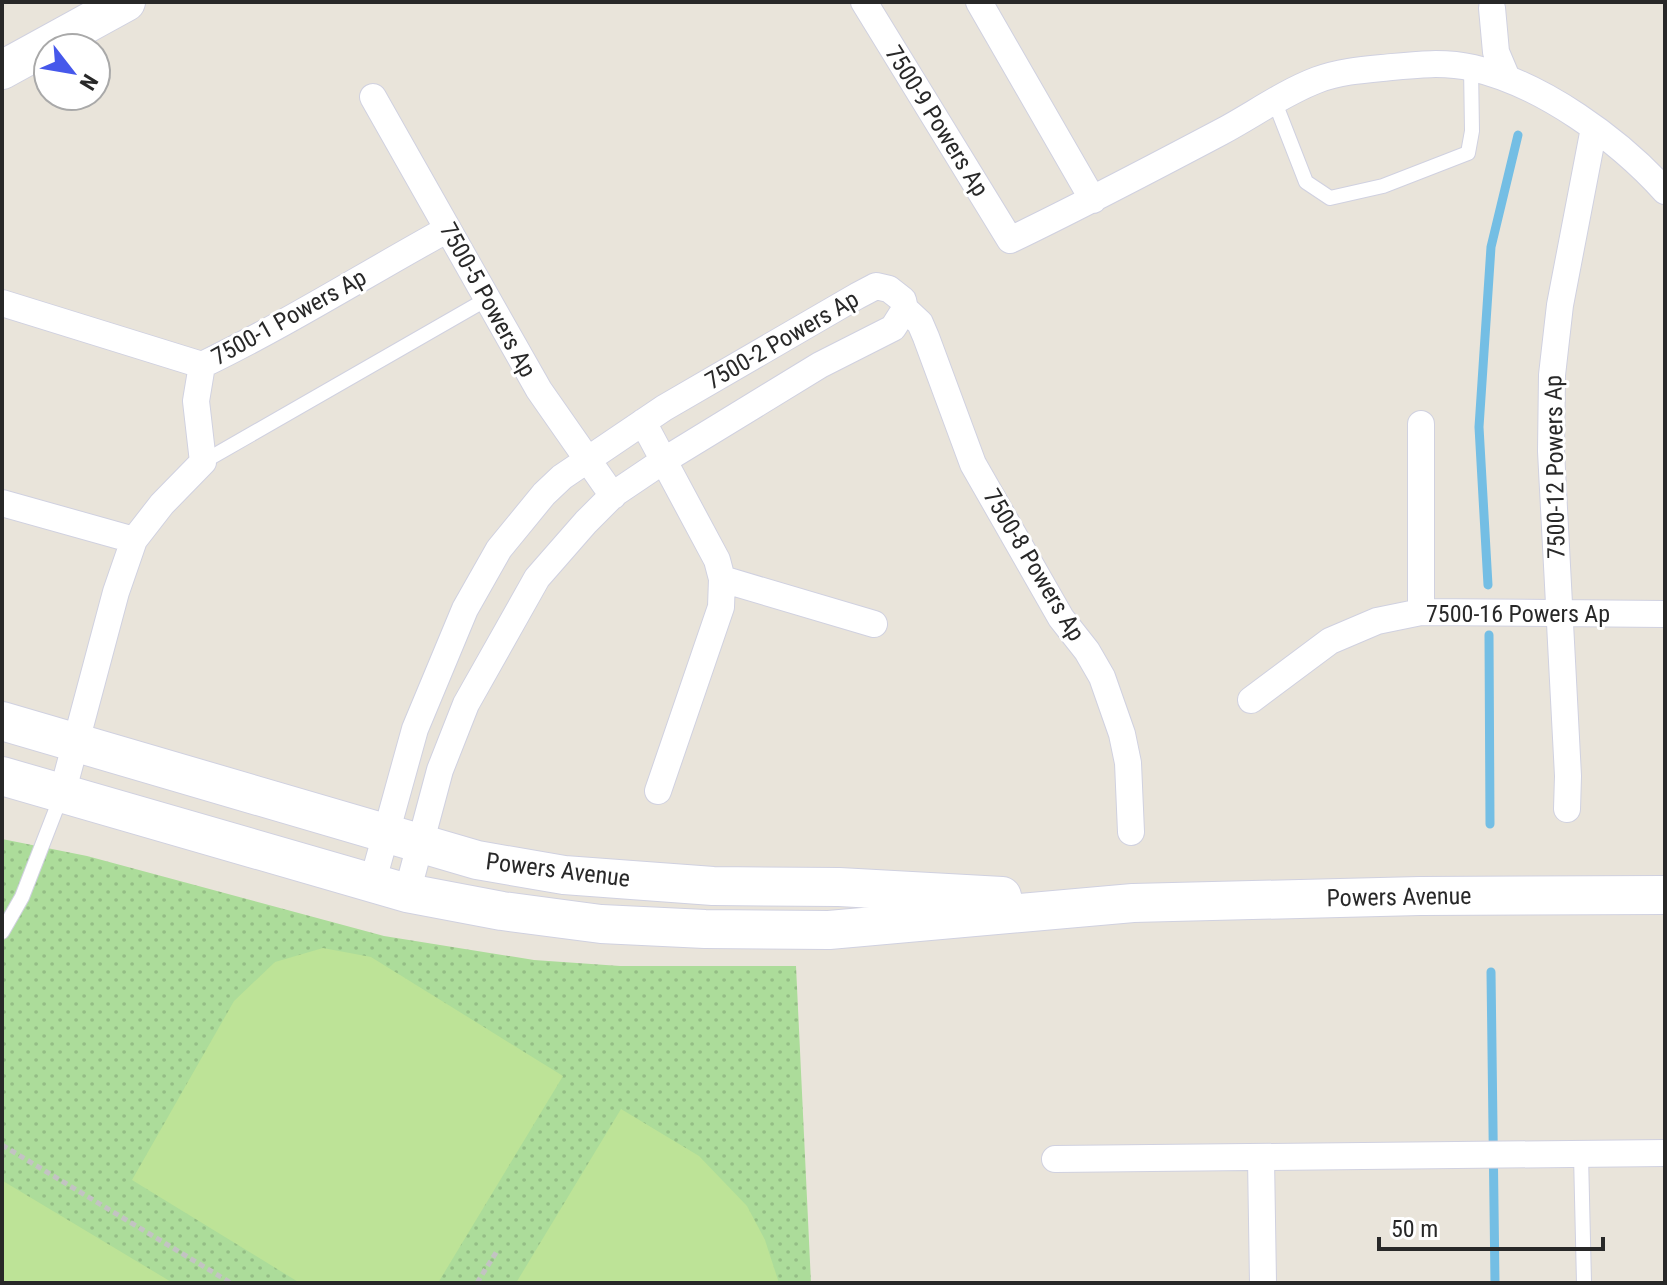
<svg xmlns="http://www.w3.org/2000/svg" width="1667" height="1285" font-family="'Roboto Condensed',sans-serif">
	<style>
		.grass { fill: url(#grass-dots) }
		.pitch { fill: #bde397 }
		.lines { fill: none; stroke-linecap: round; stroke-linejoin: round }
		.stream { stroke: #74bee4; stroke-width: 9 }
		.lane-casing { stroke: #d0d1e0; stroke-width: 16 }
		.street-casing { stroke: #d0d1e0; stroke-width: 28 }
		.secondary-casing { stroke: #d0d1e0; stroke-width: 40 }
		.path { stroke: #c3c3c3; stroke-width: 5; stroke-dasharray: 6 4; stroke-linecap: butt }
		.lane { stroke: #fff; stroke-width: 14 }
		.street { stroke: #fff; stroke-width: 26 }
		.secondary { stroke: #fff; stroke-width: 38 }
		.labels { text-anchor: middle; stroke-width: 6; stroke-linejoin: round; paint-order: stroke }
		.street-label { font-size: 24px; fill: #282828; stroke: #fff }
	</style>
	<defs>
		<pattern id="grass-dots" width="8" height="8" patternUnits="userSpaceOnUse" patternTransform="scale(2)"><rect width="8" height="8" fill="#acdc9a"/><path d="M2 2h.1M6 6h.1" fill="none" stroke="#94bd85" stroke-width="1.8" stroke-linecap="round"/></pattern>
	</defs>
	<rect width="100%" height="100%" fill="#e9e4da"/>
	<path class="grass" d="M2 839 87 856 384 936 534 960 620 966H796L811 1283H2Z"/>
	<path class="pitch" d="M323 948 371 957 563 1076 438 1283H300L132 1180 234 1001 275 962Z
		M621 1109 699 1156 747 1206 765 1240 779 1283H516Z
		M3 1181 173 1283H2Z"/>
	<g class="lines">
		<path class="stream" d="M1488 585 1479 427 1491 247 1518 135
			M1489 635 1490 824
			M1491 972 1495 1283"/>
		<g class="lane-casing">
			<path id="lane" d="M1274 100 1306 182 1330 198 1383 186 1468 153 1472 131 1471 67
				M203 462 487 299
				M2 932 22 897 62 794
				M1581 1155 1584 1283"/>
		</g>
		<g class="street-casing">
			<path id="street" d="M864 2 1010 240C1081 206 1151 169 1221 132 1253 115 1283 93 1317 80 1338 72 1360 70 1382 68 1412 65 1443 61 1473 68 1542 84 1618 139 1665 191
				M979 2 1093 200
				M1492 8 1496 52 1507 78
				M373 97 539 390 613 496
				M2 303 202 365
				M905 309 920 323 926 337 973 464 1061 618 1087 651 1102 677 1122 734 1128 763 1131 832
				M643 422 717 560 722 579 721 607 658 791
				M2 503 134 540
				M722 579 874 624
				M1421 612V424
				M1251 700 1330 641 1377 621 1421 612 1665 614
				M62 794 116 592 134 540 162 504 203 462 196 401 202 365C287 324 366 274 448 229
				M1567 809 1568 776 1551 451 1552 375 1560 305 1594 128
				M372 884 415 729 465 609 499 549 544 494 562 477 664 408 857 296 876 286 889 289 903 300 905 309 893 328 820 365 663 461 614 494 586 522 537 578 466 704 440 770 407 893
				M1261 1158 1263 1283
				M1055 1159 1665 1153"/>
		</g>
		<g class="secondary-casing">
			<path id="secondary" d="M2 70 126 2
				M2 721 477 860 564 875 713 886 839 887 1002 896
				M2 776 407 893 502 911 601 924 705 929 829 930 1133 903 1420 896 1665 895"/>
		</g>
		<path class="path" d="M2 1145 231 1283
			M477 1283 497 1251"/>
		<use href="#lane" class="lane"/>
		<use href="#street" class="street"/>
		<use href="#secondary" class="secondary"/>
	</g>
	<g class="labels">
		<g class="street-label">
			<text transform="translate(937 121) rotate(58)" y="8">7500-9 Powers Ap</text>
			<text transform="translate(488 300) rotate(61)" y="8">7500-5 Powers Ap</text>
			<text transform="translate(289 317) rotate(-29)" y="8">7500-1 Powers Ap</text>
			<text transform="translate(782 340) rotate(-30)" y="8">7500-2 Powers Ap</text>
			<text transform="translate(1555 467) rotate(-91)" y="8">7500-12 Powers Ap</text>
			<text transform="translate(1034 565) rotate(59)" y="8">7500-8 Powers Ap</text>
			<text x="1518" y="622">7500-16 Powers Ap</text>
			<text transform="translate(558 870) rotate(7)" y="8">Powers Avenue</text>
			<text transform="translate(1399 897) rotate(-1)" y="8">Powers Avenue</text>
		</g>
	</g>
	<rect width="1667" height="1285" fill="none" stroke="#282828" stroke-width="8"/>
	<g transform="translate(72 72) rotate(121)"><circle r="38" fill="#ffffff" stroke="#a9a9a9" stroke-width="2"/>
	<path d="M0-6L14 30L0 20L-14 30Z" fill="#4658eb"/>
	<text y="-12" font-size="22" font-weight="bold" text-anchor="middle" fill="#282828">N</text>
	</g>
	<path d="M1379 1237v12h224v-12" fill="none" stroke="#282828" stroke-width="4"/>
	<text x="1391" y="1237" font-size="24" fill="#282828" stroke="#ffffff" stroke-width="6" paint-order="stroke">50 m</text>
</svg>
